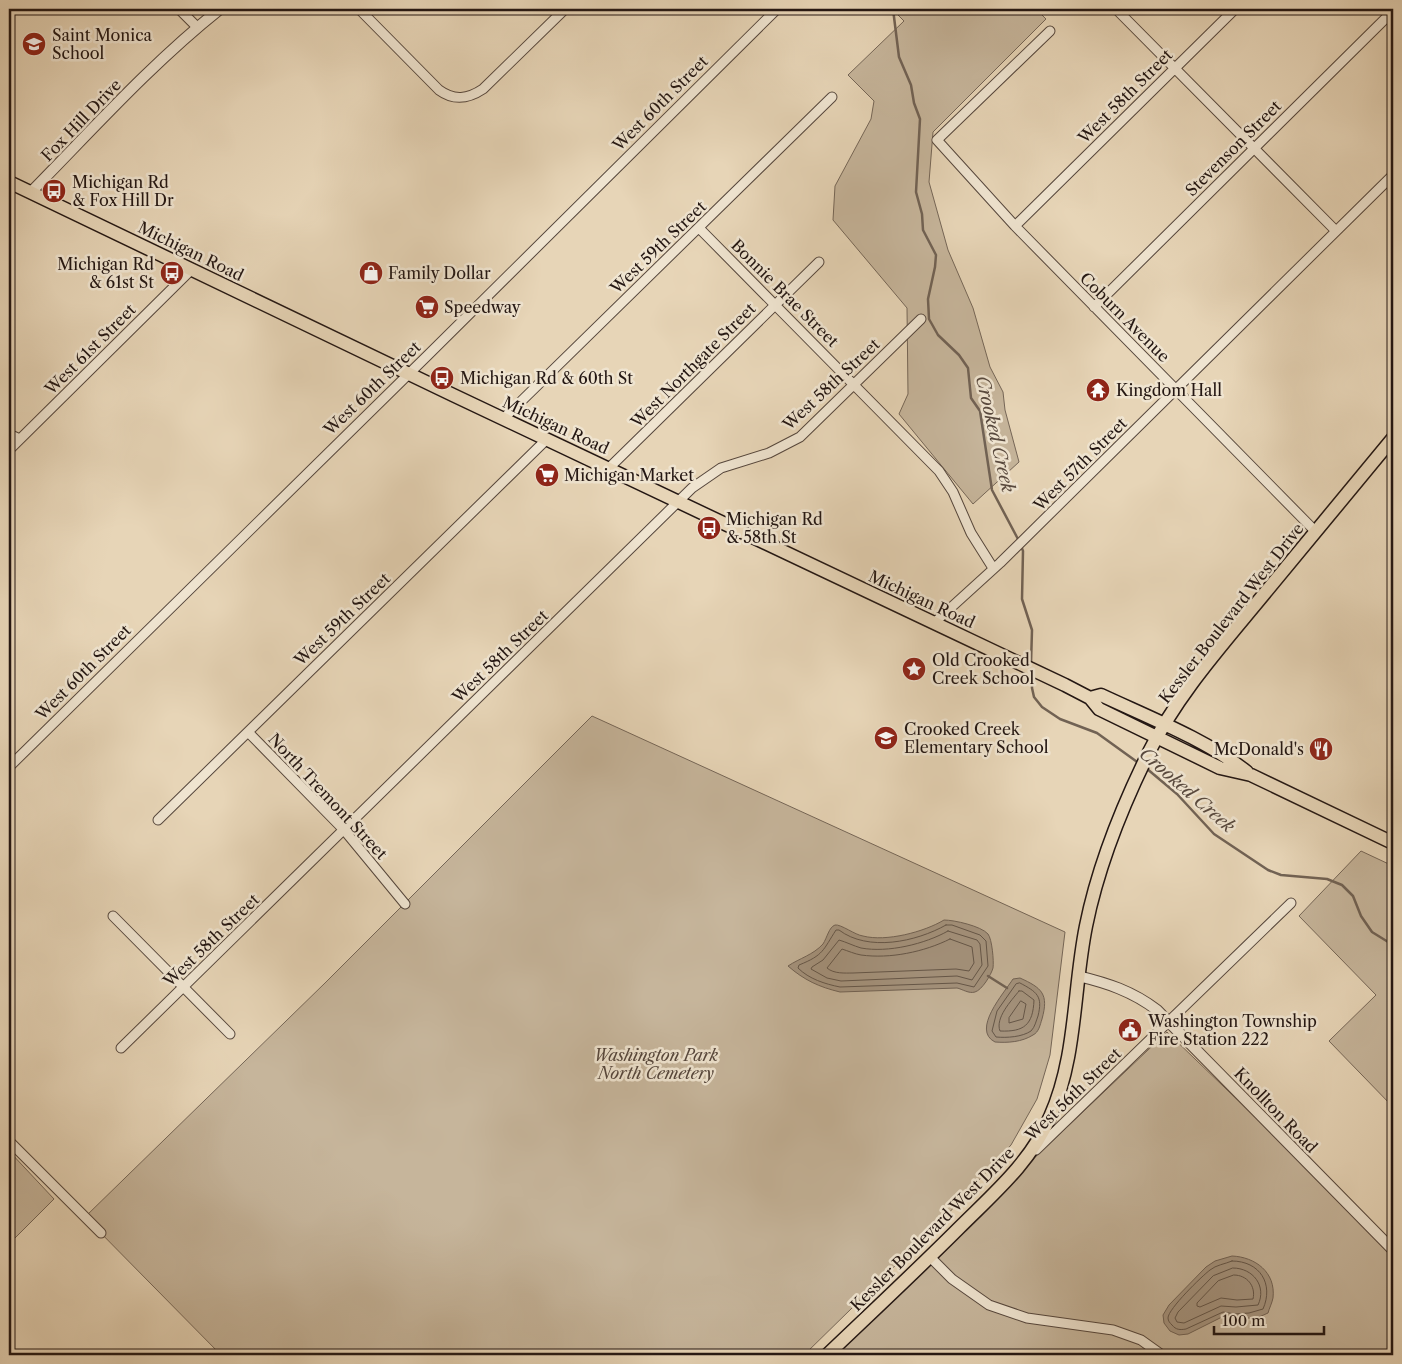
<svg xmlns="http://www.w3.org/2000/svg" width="1402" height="1364" font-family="'Libre Caslon Text',serif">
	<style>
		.green { fill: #c6b59b; stroke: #756657 }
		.water { fill: #a5947f; stroke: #716254 }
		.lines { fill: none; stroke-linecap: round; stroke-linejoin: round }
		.shore { stroke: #645649; stroke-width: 1 }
		.stream { stroke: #716254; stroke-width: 2.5 }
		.minor-casing { stroke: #55463c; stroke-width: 11 }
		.tertiary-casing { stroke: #55463c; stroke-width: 12 }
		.primary-casing { stroke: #241713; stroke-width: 15 }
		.minor { stroke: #efe4d0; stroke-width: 9 }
		.tertiary { stroke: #efe4d0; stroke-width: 10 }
		.primary { stroke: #e7d5b7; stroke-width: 12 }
		.labels { text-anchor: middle; stroke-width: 5; stroke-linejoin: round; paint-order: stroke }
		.poi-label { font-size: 16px; fill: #241713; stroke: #efe4d0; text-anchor: start }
		.street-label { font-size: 16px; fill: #241713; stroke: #efe4d0 }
		.park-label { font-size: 16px; font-style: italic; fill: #55463c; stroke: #efe4d0 }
		.water-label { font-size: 18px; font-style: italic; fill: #58493e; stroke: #efe4d0 }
	</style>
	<rect width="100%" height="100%" fill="#e7d5b7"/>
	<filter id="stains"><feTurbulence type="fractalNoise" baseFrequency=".004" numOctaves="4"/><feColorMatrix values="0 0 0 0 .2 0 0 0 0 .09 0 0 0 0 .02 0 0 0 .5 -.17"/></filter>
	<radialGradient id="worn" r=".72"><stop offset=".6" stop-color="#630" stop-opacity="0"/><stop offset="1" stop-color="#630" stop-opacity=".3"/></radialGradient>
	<path class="green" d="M892 9H1036L1046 19 933 132 929 182 948 250 973 308 990 367 1003 392 1005 410 1019 462 973 504 899 414 908 394 907 308 833 220 835 186 871 119 874 101 848 75 904 21Z
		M592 716 1065 932 1050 1055 1037 1099 1011 1145 946 1216 804 1355H221L85 1217 325 983Z
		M1361 851 1393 866V1107L1329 1041 1376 995 1299 916Z
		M1167 1032 1393 1250V1355H827Z
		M9 1151 54 1199 9 1244Z"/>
	<path class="water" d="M944 920C954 920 981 926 988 934 992 939 994 961 993 968 991 975 982 990 975 992 969 994 962 989 957 988L840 992C819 987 804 980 788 966 800 958 813 955 823 944 827 938 829 927 835 925 841 924 855 935 863 936 886 942 924 932 944 920Z
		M1020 978C1042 988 1049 994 1042 1019 1040 1025 1039 1032 1033 1035 1022 1042 1008 1043 995 1042 971 1030 1004 993 1013 979Z
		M1232 1256C1255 1257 1276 1272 1273 1298 1272 1303 1269 1309 1268 1313L1259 1317 1250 1318 1235 1319 1224 1316 1188 1334 1179 1335 1170 1331 1164 1323 1163 1315 1169 1305 1206 1267 1215 1261Z"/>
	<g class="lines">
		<path class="shore" d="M946 925H952L980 935 986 941 988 966 974 987 957 983 840 987C825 984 809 979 798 968L799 965C824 955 823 950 836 930H839C868 952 916 942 946 925Z
			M948 931 977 940 980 944 982 965 972 980 957 976 841 981 827 978 811 969 812 967 823 960 839 940C846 942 854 946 861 948 888 953 925 944 948 931Z
			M950 939 972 947 974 963 969 971 956 969 853 973C845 973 834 974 827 968L842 949C848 951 855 954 861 955 890 959 924 952 950 939Z
			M1020 983C1037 992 1043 996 1038 1016 1036 1021 1035 1027 1031 1031 1022 1037 1007 1038 996 1037L992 1031 997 1011 1016 984Z
			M1019 991H1022L1034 1000C1033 1025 1024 1032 1000 1031 995 1018 1011 1001 1019 991Z
			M1021 1001 1026 1004 1023 1019 1009 1023V1018Z
			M1232 1261C1260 1261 1274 1284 1263 1309L1249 1313 1235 1314 1223 1312 1186 1329C1180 1330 1176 1330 1172 1325 1170 1323 1168 1321 1168 1318 1168 1309 1202 1276 1210 1270 1216 1265 1225 1264 1232 1261Z
			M1233 1268C1253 1268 1267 1286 1258 1305L1236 1307 1221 1306 1184 1323 1177 1322 1175 1318 1178 1312 1213 1276Z
			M1234 1275C1247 1275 1256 1286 1253 1299L1237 1300 1221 1298 1200 1307 1197 1306V1303L1218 1281Z"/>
		<path class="stream" d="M893 9 899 57 911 85 914 103 920 119 916 192 922 214 923 230 936 255 935 267 928 299 929 319 938 335 959 355 968 368 971 398 980 411 992 490 1019 541
			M1021 546 1023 551 1022 599 1032 630 1031 664
			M1032 674V688L1034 697 1042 707 1060 719 1097 733 1140 764
			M1146 768 1177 794 1214 834 1268 870 1281 875 1327 879 1342 885 1353 896 1361 916 1372 932 1393 945
			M988 976 1007 988"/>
		<g class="minor-casing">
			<path id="minor" d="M179 9 197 27
				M359 9 439 90C454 101 468 99 483 89L565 9
				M1116 9 1336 231
				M1050 31 937 140 1015 226 1316 532
				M1015 226 1235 9
				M699 228 939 471 953 492 971 533 993 568
				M1094 307 1393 11
				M503 419 832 97
				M9 434 20 439
				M9 450 192 269
				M609 468 819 262
				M934 623 1000 563 1393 175
				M248 732 344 830 405 904
				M9 767 428 355 777 9
				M158 820 547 439
				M113 916 230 1034
				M121 1048 692 488 721 468 769 453 800 437 921 319
				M9 1141 101 1233
				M1036 1150 1291 903
				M930 1257 952 1279 989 1305 1027 1318 1113 1330 1141 1340 1162 1355"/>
		</g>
		<g class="tertiary-casing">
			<path id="tertiary" d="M31 192C93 129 151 64 220 9
				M1078 976C1107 983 1132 991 1157 1010L1393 1250"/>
		</g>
		<g class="primary-casing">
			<path id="primary" d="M9 182 453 395 1065 685 1090 698 1099 709 1220 768 1251 775 1393 843
				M1090 698 1101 695C1148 717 1207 740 1247 772
				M827 1355C871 1313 916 1271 959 1228 993 1194 1031 1162 1050 1117 1077 1057 1073 990 1086 926 1098 866 1121 809 1148 754 1175 699 1216 652 1255 605 1301 549 1347 494 1393 438"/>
		</g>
		<use href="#minor" class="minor"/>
		<use href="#tertiary" class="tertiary"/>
		<use href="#primary" class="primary"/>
	</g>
	<defs>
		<g id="school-disc" transform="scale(1.25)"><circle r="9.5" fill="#8f2418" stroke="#efe4d0"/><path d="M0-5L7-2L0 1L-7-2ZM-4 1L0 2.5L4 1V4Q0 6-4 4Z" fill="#fff"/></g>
		<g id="bus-disc" transform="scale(1.25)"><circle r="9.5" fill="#8f2418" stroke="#efe4d0"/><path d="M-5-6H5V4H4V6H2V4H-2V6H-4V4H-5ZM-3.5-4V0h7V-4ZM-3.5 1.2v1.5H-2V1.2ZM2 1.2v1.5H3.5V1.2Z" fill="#fff"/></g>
		<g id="shop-disc" transform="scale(1.25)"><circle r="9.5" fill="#8f2418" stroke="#efe4d0"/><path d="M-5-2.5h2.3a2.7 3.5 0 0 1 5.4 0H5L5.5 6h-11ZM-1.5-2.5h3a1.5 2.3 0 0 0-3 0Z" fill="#fff"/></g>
		<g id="supermarket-disc" transform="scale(1.25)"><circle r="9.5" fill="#8f2418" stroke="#efe4d0"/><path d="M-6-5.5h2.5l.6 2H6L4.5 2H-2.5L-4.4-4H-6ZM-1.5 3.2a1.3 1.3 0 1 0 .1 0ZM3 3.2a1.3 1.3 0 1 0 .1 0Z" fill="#fff"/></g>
		<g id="temple-disc" transform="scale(1.25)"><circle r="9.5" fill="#8f2418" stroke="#efe4d0"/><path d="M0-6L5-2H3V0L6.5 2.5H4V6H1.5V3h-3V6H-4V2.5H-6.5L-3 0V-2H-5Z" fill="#fff"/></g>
		<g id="sight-disc" transform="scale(1.25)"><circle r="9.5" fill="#8f2418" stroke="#efe4d0"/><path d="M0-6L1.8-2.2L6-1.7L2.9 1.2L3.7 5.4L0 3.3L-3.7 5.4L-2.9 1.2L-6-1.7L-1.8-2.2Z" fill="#fff"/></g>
		<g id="restaurant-disc" transform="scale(1.25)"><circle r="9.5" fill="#8f2418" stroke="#efe4d0"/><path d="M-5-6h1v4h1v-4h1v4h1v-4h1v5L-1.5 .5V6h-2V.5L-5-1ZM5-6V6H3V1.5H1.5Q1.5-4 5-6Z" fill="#fff"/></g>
		<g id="civic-disc" transform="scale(1.25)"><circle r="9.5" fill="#8f2418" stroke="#efe4d0"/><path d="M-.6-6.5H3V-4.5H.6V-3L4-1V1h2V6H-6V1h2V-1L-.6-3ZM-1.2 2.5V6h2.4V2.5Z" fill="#fff"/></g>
	</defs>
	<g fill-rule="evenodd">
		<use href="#school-disc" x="34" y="44"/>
		<use href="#bus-disc" x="54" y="191"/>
		<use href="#bus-disc" x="172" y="273"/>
		<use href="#shop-disc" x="371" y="273"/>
		<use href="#supermarket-disc" x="427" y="307"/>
		<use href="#bus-disc" x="442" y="378"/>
		<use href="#temple-disc" x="1098" y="390"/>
		<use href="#supermarket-disc" x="547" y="475"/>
		<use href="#bus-disc" x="709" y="528"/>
		<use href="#sight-disc" x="914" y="669"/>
		<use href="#school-disc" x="886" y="738"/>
		<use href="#restaurant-disc" x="1321" y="749"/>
		<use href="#civic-disc" x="1130" y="1030"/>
	</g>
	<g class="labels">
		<g class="poi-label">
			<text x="52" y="41">Saint Monica<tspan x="52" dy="18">School</tspan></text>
			<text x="72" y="188">Michigan Rd<tspan x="72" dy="18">&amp; Fox Hill Dr</tspan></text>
			<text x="154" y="270" text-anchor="end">Michigan Rd<tspan x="154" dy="18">&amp; 61st St</tspan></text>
			<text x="388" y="279">Family Dollar</text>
			<text x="444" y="313">Speedway</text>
			<text x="460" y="384">Michigan Rd &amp; 60th St</text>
			<text x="1116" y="396">Kingdom Hall</text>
			<text x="564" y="481">Michigan Market</text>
			<text x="726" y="525">Michigan Rd<tspan x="726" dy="18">&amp; 58th St</tspan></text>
			<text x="932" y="666">Old Crooked<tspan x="932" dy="18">Creek School</tspan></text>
			<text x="904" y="735">Crooked Creek<tspan x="904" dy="18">Elementary School</tspan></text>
			<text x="1304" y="755" text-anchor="end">McDonald's</text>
			<text x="1148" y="1027">Washington Township<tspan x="1148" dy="18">Fire Station 222</tspan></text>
		</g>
		<g class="street-label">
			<text transform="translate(1125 96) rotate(-45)" y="6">West 58th Street</text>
			<text transform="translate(660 103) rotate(-45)" y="6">West 60th Street</text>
			<text transform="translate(81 120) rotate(-46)" y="6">Fox Hill Drive</text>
			<text transform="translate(1233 148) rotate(-45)" y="6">Stevenson Street</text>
			<text transform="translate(658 247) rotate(-44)" y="6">West 59th Street</text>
			<text transform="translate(191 251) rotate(26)" y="6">Michigan Road</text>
			<text transform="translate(785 293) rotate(45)" y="6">Bonnie Brae Street</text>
			<text transform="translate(1125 317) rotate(45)" y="6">Coburn Avenue</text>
			<text transform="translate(90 349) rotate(-45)" y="6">West 61st Street</text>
			<text transform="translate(693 365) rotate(-45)" y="6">West Northgate Street</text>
			<text transform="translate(831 384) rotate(-43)" y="6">West 58th Street</text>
			<text transform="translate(372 388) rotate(-44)" y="6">West 60th Street</text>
			<text transform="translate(556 425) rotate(25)" y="6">Michigan Road</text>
			<text transform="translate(1080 464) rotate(-45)" y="6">West 57th Street</text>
			<text transform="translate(922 599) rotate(25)" y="6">Michigan Road</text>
			<text transform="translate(1231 613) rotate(-52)" y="6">Kessler Boulevard West Drive</text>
			<text transform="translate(342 619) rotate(-44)" y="6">West 59th Street</text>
			<text transform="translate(500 656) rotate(-44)" y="6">West 58th Street</text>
			<text transform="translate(83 672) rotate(-45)" y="6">West 60th Street</text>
			<text transform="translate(328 796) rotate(47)" y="6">North Tremont Street</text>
			<text transform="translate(211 940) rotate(-44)" y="6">West 58th Street</text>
			<text transform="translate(1073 1094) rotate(-44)" y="6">West 56th Street</text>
			<text transform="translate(1276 1110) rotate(46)" y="6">Knollton Road</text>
			<text transform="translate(932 1229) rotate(-45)" y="6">Kessler Boulevard West Drive</text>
		</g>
		<g class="park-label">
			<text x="656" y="1061">Washington Park<tspan x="656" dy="18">North Cemetery</tspan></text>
		</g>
		<g class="water-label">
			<text transform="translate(995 434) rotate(77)" y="6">Crooked Creek</text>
			<text transform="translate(1187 790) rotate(41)" y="6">Crooked Creek</text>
		</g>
	</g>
	<rect width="1402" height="1364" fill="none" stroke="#e7d5b7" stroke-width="30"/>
	<rect x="10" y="10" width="1382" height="1344" fill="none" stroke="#241713" stroke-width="2.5"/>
	<rect x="15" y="15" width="1372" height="1334" fill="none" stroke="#241713"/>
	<path d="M1214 1326v8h110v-8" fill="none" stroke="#241713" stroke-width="2.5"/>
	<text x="1222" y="1326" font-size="15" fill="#241713" stroke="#efe4d0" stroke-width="4" paint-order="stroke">100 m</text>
	<rect width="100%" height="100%" filter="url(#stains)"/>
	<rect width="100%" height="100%" fill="url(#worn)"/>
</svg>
